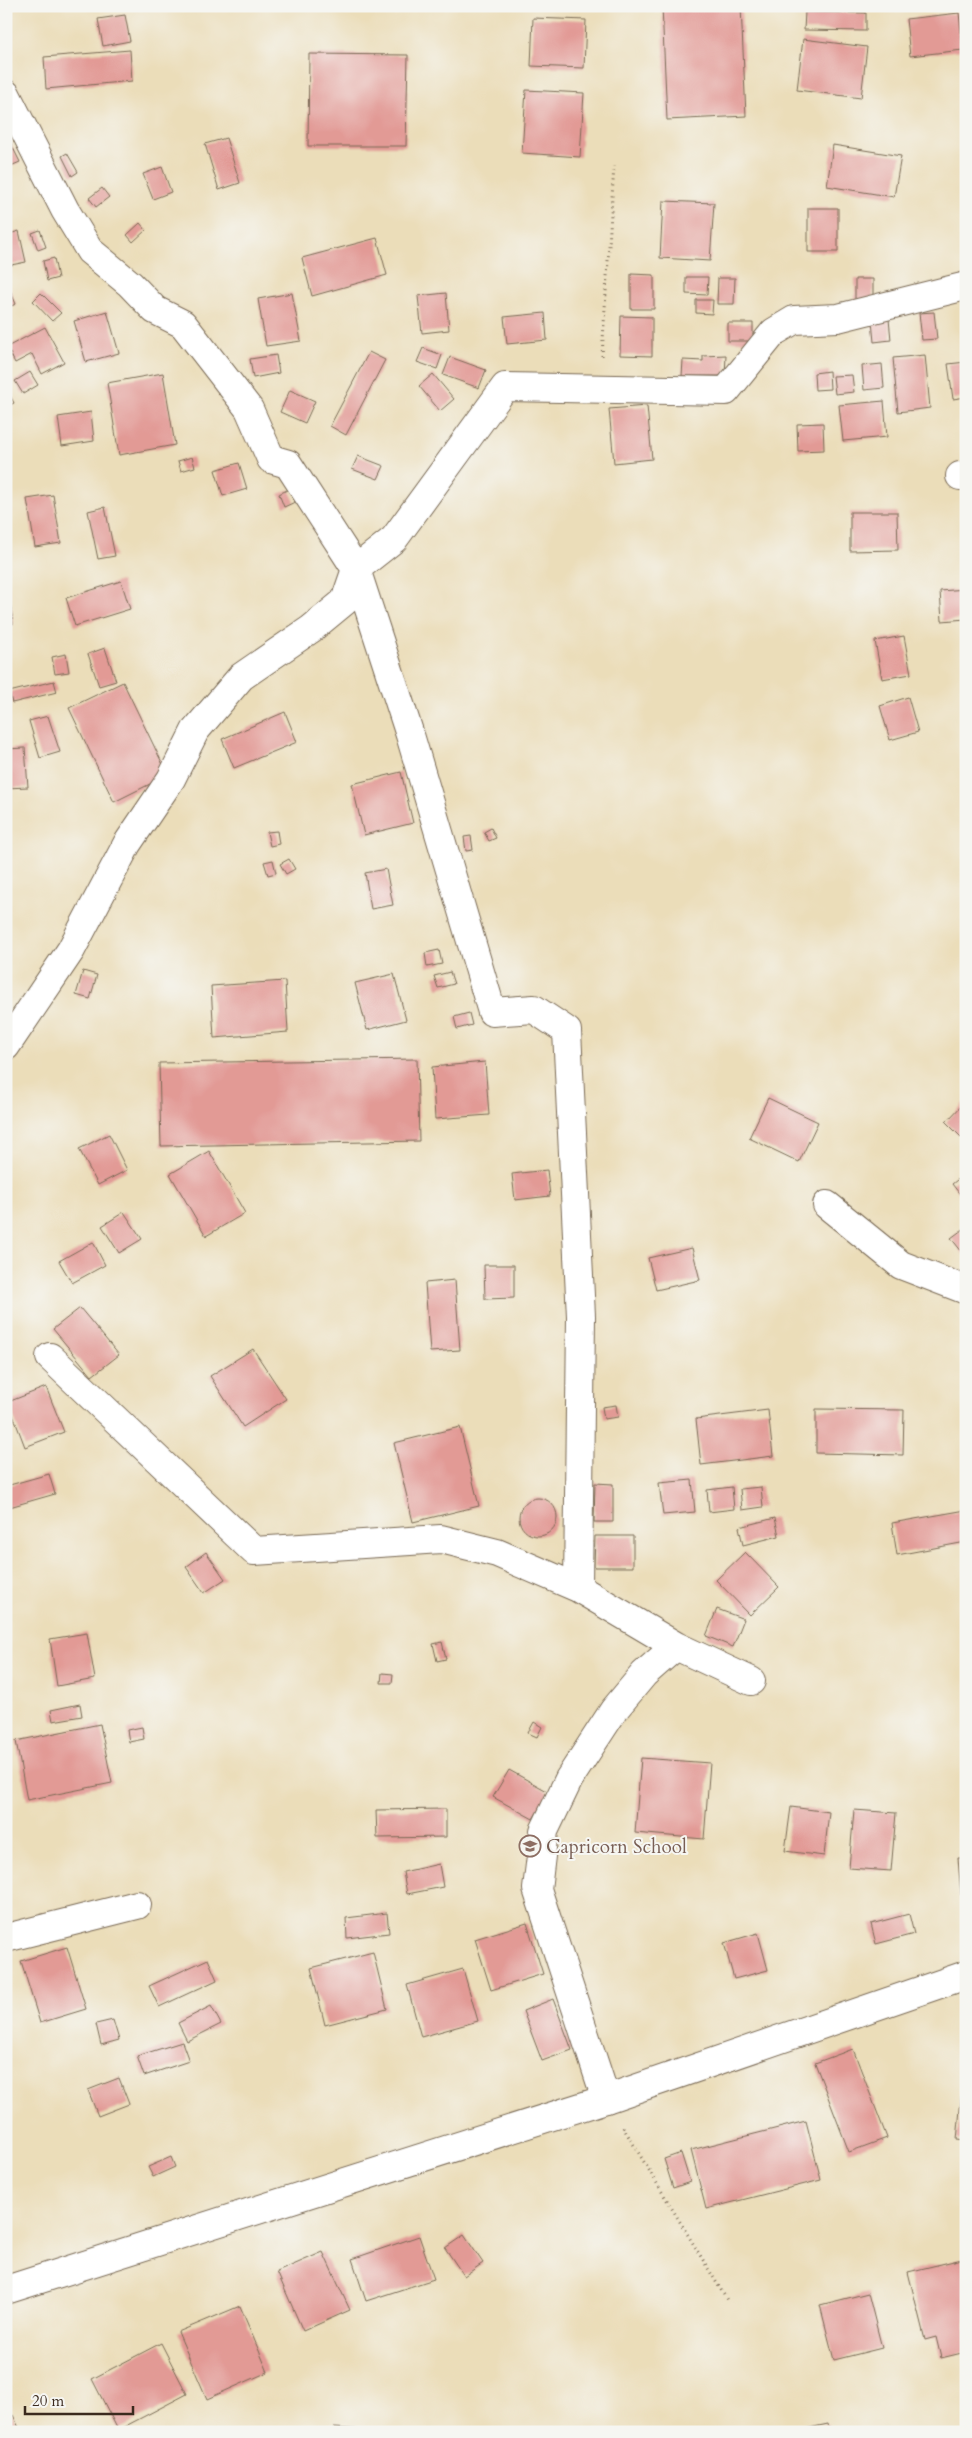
<svg xmlns="http://www.w3.org/2000/svg" width="972" height="2438" font-family="Cardo,serif">
	<style>
		.building { fill: #e29a95 }
		.lines { fill: none; stroke-linecap: round; stroke-linejoin: round }
		.street-casing { stroke: #796954; stroke-width: 30 }
		.secondary-casing { stroke: #796954; stroke-width: 30 }
		.path { stroke: #796954; stroke-width: 3; stroke-dasharray: 1 4; stroke-linecap: butt }
		.street { stroke: #fff; stroke-width: 28 }
		.secondary { stroke: #fff; stroke-width: 28 }
		.labels { text-anchor: middle; stroke-width: 4; stroke-linejoin: round; paint-order: stroke }
		.education-label { font-size: 19px; fill: #785e54; stroke: #f6f6f2; text-anchor: start }
	</style>
	<rect width="100%" height="100%" fill="#f6f6f2"/>
	<filter id="ink" filterUnits="userSpaceOnUse"><feTurbulence type="fractalNoise" baseFrequency=".02" numOctaves="2"/><feDisplacementMap in="SourceGraphic" scale="10" xChannelSelector="R" yChannelSelector="G"/><feConvolveMatrix kernelMatrix="1 2 1 2 8 2 1 2 1" color-interpolation-filters="sRGB"/></filter>
	<filter id="wash" filterUnits="userSpaceOnUse"><feTurbulence type="fractalNoise" baseFrequency=".0096" numOctaves="4" result="noise"/><feDisplacementMap in="SourceGraphic" scale="20" xChannelSelector="R" yChannelSelector="G"/><feGaussianBlur stdDeviation="1.12" result="paint"/><feColorMatrix in="noise" values="0 0 0 0 0 0 0 0 0 0 0 0 0 0 0 0 0 1.4 0 .05"/><feComposite in="paint" operator="in"/></filter>
	<g filter="url(#wash)">
		<rect width="100%" height="100%" fill="#ebddb9"/>
		<g id="blocks">
			<path class="building" d="M662 6H741L746 116 667 120Z
				M805 12 866 13V31L804 30Z
				M959 13 963 50 910 56 906 19Z
				M125 15 130 41 103 46 98 19Z
				M533 18 586 20 584 68 531 66Z
				M803 39 867 47 861 98 797 90Z
				M130 50 132 81 46 89 44 57Z
				M309 54 408 55 406 146H308Z
				M526 90 584 93 580 157 522 153Z
				M226 138 240 183 219 190 205 144Z
				M10 142 20 162 6 168V143Z
				M833 145 901 156 894 197 827 186Z
				M67 153 78 172 72 176 62 156Z
				M162 167 171 192 153 199 143 174Z
				M102 188 109 197 96 207 89 198Z
				M663 201 714 203 710 261 660 258Z
				M808 208H838V252H808Z
				M140 223 146 230 133 242 127 235Z
				M40 230 46 247 38 250 32 233Z
				M19 231 26 262 11 265 6 247V235Z
				M377 238 387 275 312 296 302 258Z
				M54 258 58 278 47 281 43 261Z
				M631 274 654 275V309H631Z
				M686 277H708L707 295 686 294Z
				M718 278H735L734 304H717Z
				M855 279H873V301H855Z
				M6 281 16 304 6 308Z
				M41 293 61 313 52 321 33 301Z
				M292 293 301 341 266 346 258 299Z
				M446 293 449 330 422 333 418 296Z
				M696 300H713L712 314 696 313Z
				M107 311 119 353 86 362 74 321Z
				M934 312 937 339 922 340 919 313Z
				M545 313 547 340 507 344 504 317Z
				M621 316 652 317V356L620 355Z
				M889 319 891 340 874 342 872 321Z
				M728 323H753V341H728Z
				M45 327 64 362 42 374 32 354 15 363 7 347Z
				M423 348 442 355 437 369 417 362Z
				M369 352 385 360 346 435 330 426Z
				M276 355 279 373 253 378 250 359Z
				M726 355 725 376H682L683 360 703 361V356Z
				M925 355 930 408 898 412 893 358Z
				M450 357 486 370 479 388 443 375Z
				M966 362V397L953 399 948 364Z
				M882 364 884 388 864 390 862 366Z
				M829 371 830 389 815 390 814 373Z
				M30 372 38 385 23 394 15 381Z
				M163 373 175 445 119 455 107 383Z
				M433 374 454 399 440 411 419 386Z
				M852 375 854 392 835 394 833 376Z
				M6 388 14 403 6 407Z
				M290 390 315 401 305 423 280 412Z
				M884 401 887 437 843 441 839 405Z
				M647 406 652 459 614 463 609 409Z
				M91 412 94 441 62 446 58 417Z
				M823 423 824 450 798 451 797 424Z
				M358 456 384 466 378 479 352 469Z
				M192 457 195 467 181 471 178 461Z
				M239 463 247 489 223 496 215 470Z
				M289 489 295 502 284 507 279 494Z
				M53 495 61 543 35 547 27 499Z
				M105 507 115 556 98 559 88 511Z
				M850 512H897L898 550 850 551Z
				M121 581 130 609 75 626 66 598Z
				M6 582H8L13 624 6 625Z
				M966 589V619L942 621 940 591Z
				M904 636 911 674 882 679 875 641Z
				M105 648 116 681 99 686 88 654Z
				M66 654 69 672 55 674 52 657Z
				M54 681 57 692 12 703 9 692Z
				M123 682 168 775 114 802 69 708Z
				M908 697 918 732 890 740 880 706Z
				M285 712 297 742 234 768 222 739Z
				M48 716 60 752 40 758 29 721Z
				M25 748 28 787 6 788V749Z
				M401 772 413 823 364 835 352 784Z
				M491 828 496 838 489 841 484 832Z
				M277 831 279 844 270 846 267 832Z
				M471 836 473 850 466 851 464 837Z
				M289 859 295 869 286 874 280 864Z
				M273 860 276 873 268 875 264 862Z
				M386 869 393 905 371 909 365 873Z
				M439 950 442 964 427 967 425 953Z
				M83 971 97 975 90 999 76 995Z
				M450 972 454 984 438 988 434 976Z
				M394 974 406 1020 367 1030 355 983Z
				M285 981 288 1032 214 1038 211 986Z
				M469 1013 472 1025 457 1029 454 1017Z
				M417 1059 419 1141 161 1146 159 1063Z
				M485 1062 489 1115 435 1119 432 1067Z
				M768 1098 818 1122 799 1162 749 1138Z
				M966 1101V1142L946 1122Z
				M109 1134 127 1170 98 1185 79 1149Z
				M209 1151 245 1213 206 1236 170 1174Z
				M547 1170 550 1196 515 1200 512 1174Z
				M966 1173V1202L952 1184Z
				M124 1212 142 1239 119 1253 102 1226Z
				M966 1227V1257L951 1238Z
				M93 1242 105 1265 72 1283 59 1261Z
				M692 1248 700 1280 656 1290 648 1258Z
				M484 1265H514V1298L485 1299Z
				M455 1280 460 1350 430 1352 425 1283Z
				M80 1308 119 1355 92 1376 53 1329Z
				M253 1349 286 1399 243 1427 210 1376Z
				M46 1387 64 1432 25 1447 8 1402Z
				M616 1405 618 1417 604 1419 602 1407Z
				M816 1409 904 1410 903 1455 816 1453Z
				M768 1410 773 1456 701 1465 696 1419Z
				M460 1427 479 1506 413 1522 394 1443Z
				M49 1474 55 1494 6 1508V1486Z
				M692 1480 695 1512 663 1515 659 1483Z
				M595 1483 613 1484V1522H594Z
				M732 1487 734 1509 709 1512 707 1490Z
				M761 1487 763 1507 742 1510 740 1489Z
				M519 1517a19 19 0 1 1 38 0a19 19 0 1 1-38 0Z
				M966 1510V1542L897 1555 892 1523Z
				M775 1518 779 1536 743 1545 739 1527Z
				M595 1536H633V1567H594Z
				M206 1552 225 1579 204 1593 186 1567Z
				M745 1552 779 1587 750 1615 716 1580Z
				M717 1609 744 1619 733 1647 706 1636Z
				M87 1633 95 1679 57 1686 50 1639Z
				M442 1642 446 1659 437 1661 433 1644Z
				M382 1673 393 1674 392 1683H381Z
				M80 1704 82 1716 53 1721 51 1710Z
				M534 1722 542 1727 537 1737 528 1733Z
				M100 1724 112 1783 27 1800 16 1741Z
				M142 1727 144 1739 129 1742 127 1730Z
				M641 1758 710 1763 704 1839 635 1833Z
				M509 1770 549 1792 533 1819 493 1797Z
				M791 1807 829 1812 824 1856 785 1851Z
				M446 1809V1837L377 1838 376 1810Z
				M854 1810 896 1813 891 1871 849 1868Z
				M958 1858H966V1895H961Z
				M439 1864 443 1887 407 1894 403 1872Z
				M387 1913 389 1933 347 1938 346 1918Z
				M909 1914 914 1934 876 1944 871 1924Z
				M527 1923 543 1974 491 1990 475 1939Z
				M758 1933 768 1970 734 1979 724 1943Z
				M67 1947 86 2009 40 2023 21 1961Z
				M373 1952 387 2009 325 2025 311 1968Z
				M208 1959 217 1980 159 2007 149 1986Z
				M463 1969 478 2021 421 2037 407 1985Z
				M553 1999 572 2050 542 2061 523 2011Z
				M211 2006 221 2024 187 2041 178 2023Z
				M113 2020 119 2040 101 2045 96 2024Z
				M182 2042 189 2061 144 2076 137 2056Z
				M853 2049 887 2138 849 2152 815 2063Z
				M964 2069H966V2141L957 2140Z
				M119 2078 129 2104 98 2116 88 2090Z
				M806 2121 821 2180 706 2209 691 2150Z
				M681 2153 690 2182 673 2188 664 2159Z
				M171 2157 175 2167 153 2177 148 2167Z
				M464 2235 483 2263 464 2276 445 2248Z
				M419 2236 434 2279 366 2301 352 2259Z
				M323 2252 350 2310 303 2331 277 2272Z
				M962 2259 966 2274V2352L941 2358 936 2337 925 2340 908 2272Z
				M868 2293 882 2348 834 2360 820 2305Z
				M240 2306 268 2372 207 2399 178 2332Z
				M161 2343 187 2394 118 2430 92 2379Z
				M13 2415 21 2432H6V2418Z
				M828 2424 830 2432H795V2431Z
				M334 2428 366 2430 368 2432H334Z"/>
		</g>
	</g>
	<g filter="url(#ink)">
		<use href="#blocks" fill-opacity="0" stroke="#796954" stroke-width="1"/>
		<g class="lines">
			<g class="street-casing">
				<path id="street" d="M6 94 65 210 90 251 130 284 155 310 183 324 249 409 271 459 288 464 356 569 345 601 311 629 241 677 195 731 171 779 127 844 71 950 6 1046
					M960 476H966
					M827 1205 901 1265 966 1290
					M50 1357 254 1551 441 1539 497 1553 578 1588 676 1646 751 1681
					M578 1588 581 1316 567 1031 534 1009 492 1012 410 735 356 569 394 539 505 387 726 391 774 332 794 320 838 318 966 286
					M6 1938 137 1905
					M606 2099 537 1889 544 1831 569 1779 614 1710 644 1674 676 1646"/>
			</g>
			<g class="secondary-casing">
				<path id="secondary" d="M6 2290 606 2099 966 1975"/>
			</g>
			<path class="path" d="M602 356 614 166
				M623 2127 727 2300"/>
			<use href="#street" class="street"/>
			<use href="#secondary" class="secondary"/>
		</g>
	</g>
	<defs>
		<g id="school-ring" transform="scale(1.125)"><circle r="9.5" fill="#f6f6f2" stroke="#8d6e63" stroke-width="1.5"/><path d="M0-5L7-2L0 1L-7-2ZM-4 1L0 2.5L4 1V4Q0 6-4 4Z" fill="#8d6e63"/></g>
	</defs>
	<g fill-rule="evenodd">
		<use href="#school-ring" x="530" y="1846"/>
	</g>
	<g class="labels">
		<g class="education-label">
			<text x="546" y="1853">Capricorn School</text>
		</g>
	</g>
	<rect width="972" height="2438" fill="none" stroke="#f6f6f2" stroke-width="25"/>
	<path d="M25 2406v8h108v-8" fill="none" stroke="#3b2a1e" stroke-width="2.5"/>
	<text x="32" y="2406" font-size="15" fill="#3b2a1e" stroke="#f6f6f2" stroke-width="4" paint-order="stroke">20 m</text>
</svg>
